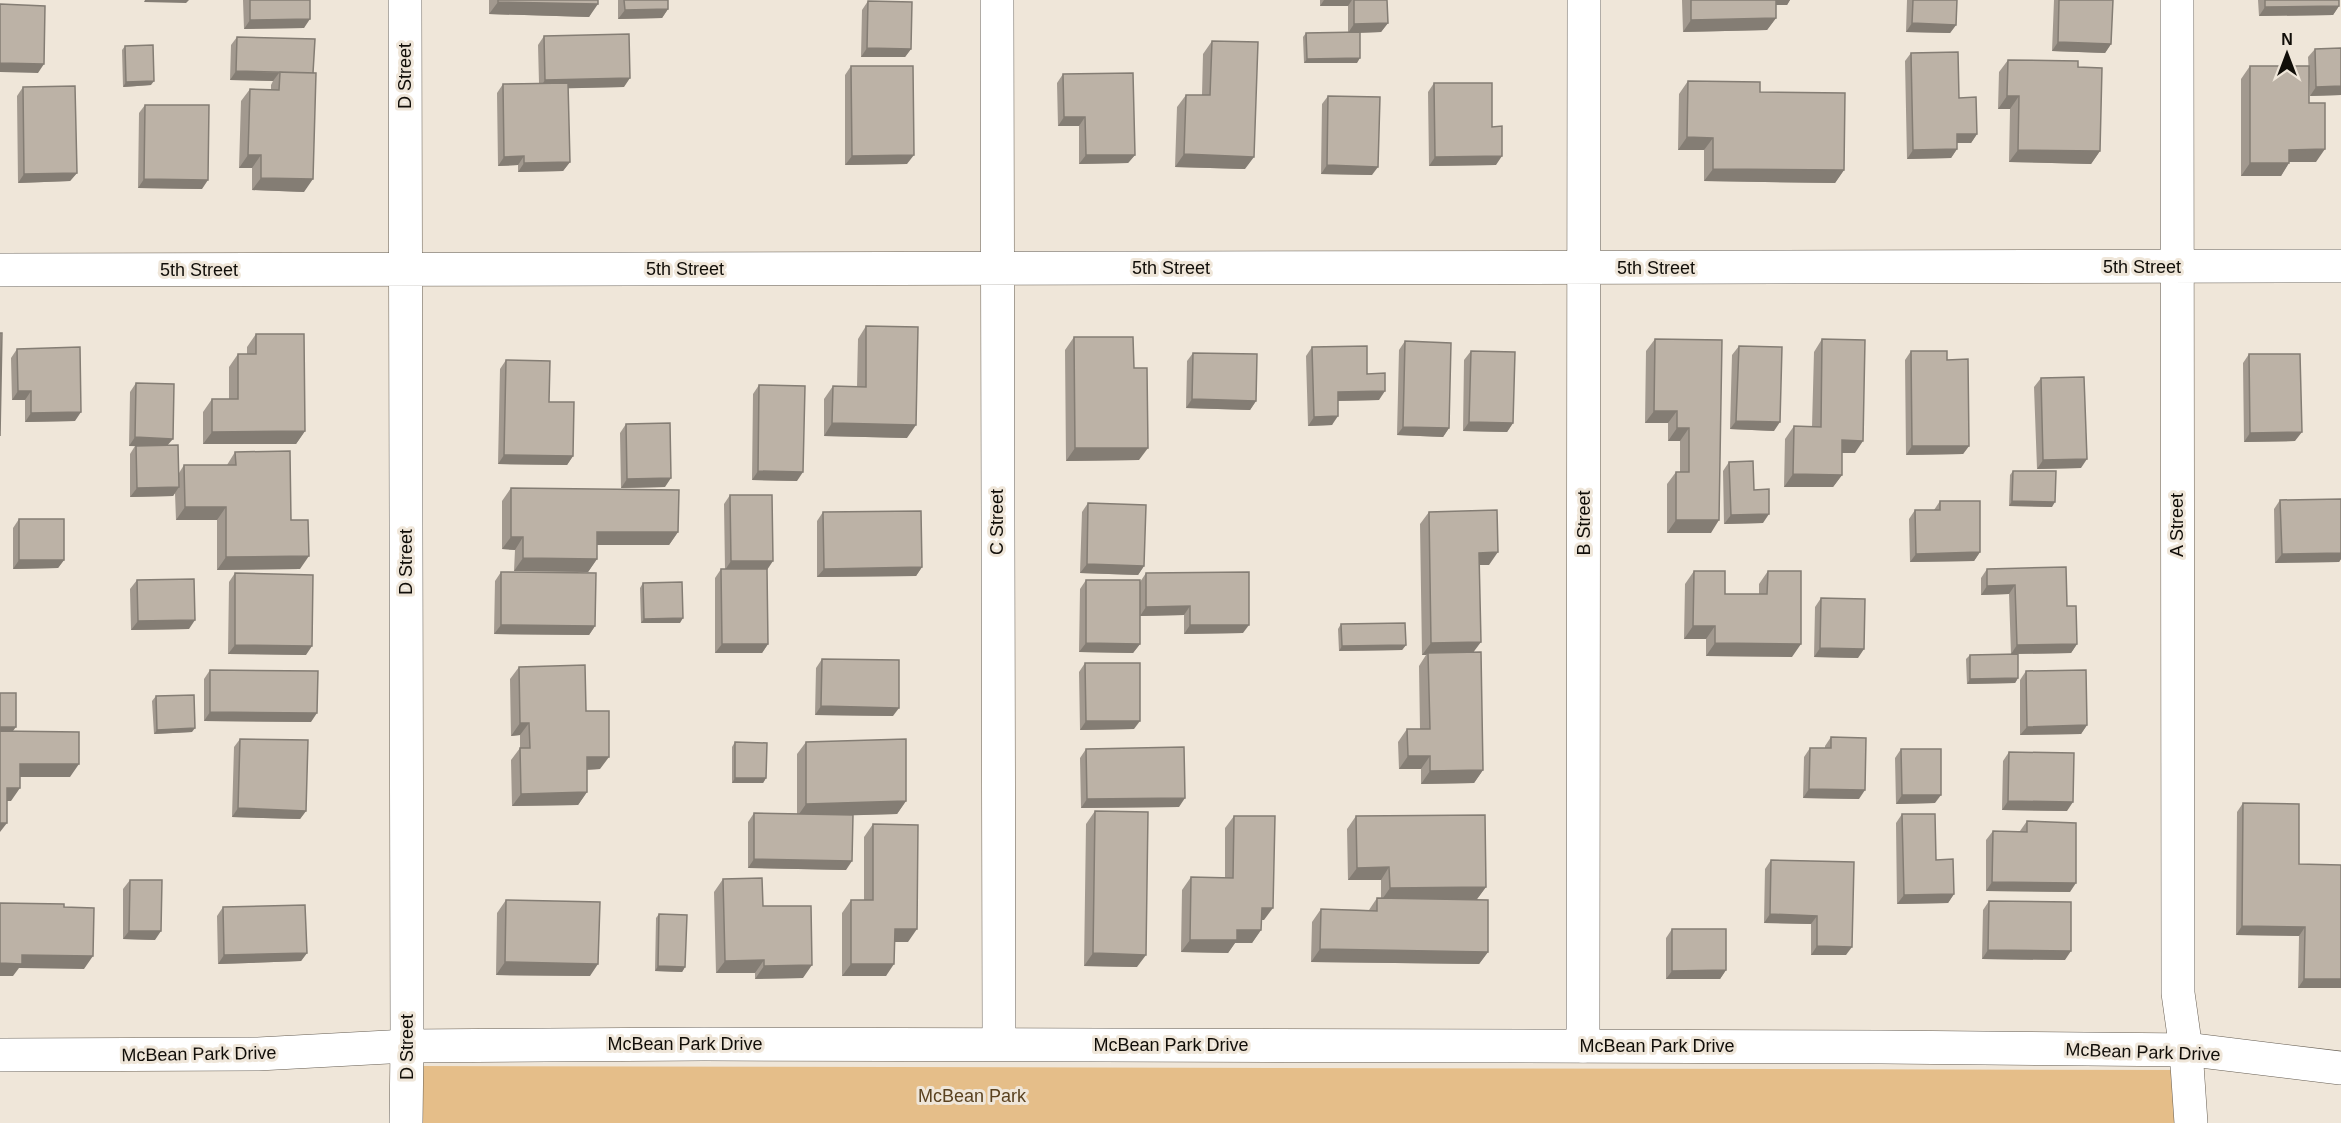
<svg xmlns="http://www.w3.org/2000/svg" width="2341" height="1123" font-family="Helvetica,sans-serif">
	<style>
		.green { fill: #e5be89 }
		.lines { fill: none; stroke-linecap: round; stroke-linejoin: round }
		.street-casing { stroke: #665e53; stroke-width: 34 }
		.secondary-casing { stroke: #665e53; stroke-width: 34 }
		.primary-casing { stroke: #665e53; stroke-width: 34 }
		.street { stroke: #fff; stroke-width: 33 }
		.secondary { stroke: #fff; stroke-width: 33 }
		.primary { stroke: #fff; stroke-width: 33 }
		.wall { fill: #a2998f }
		.shaded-wall { fill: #847d74 }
		.building { fill: #bcb2a6; stroke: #847d74; stroke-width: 1.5 }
		.labels { text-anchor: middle; stroke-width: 6; stroke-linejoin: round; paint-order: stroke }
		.street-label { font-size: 18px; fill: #110e09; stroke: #efe6d9 }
		.park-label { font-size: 18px; fill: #5a4220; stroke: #efe6d9 }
	</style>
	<rect width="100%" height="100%" fill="#efe6d9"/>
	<path class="green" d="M417 1066 2190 1070 2192 1123H417Z"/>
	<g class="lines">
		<g class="street-casing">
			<path id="street" d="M405 0 407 1046
				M997 0 999 1044
				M2177 0 2178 993 2186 1050 2191 1123
				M0 270 2341 266
				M1583 1046 1584 0"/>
		</g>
		<g class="secondary-casing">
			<path id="secondary" d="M406 1123 407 1046"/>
		</g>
		<g class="primary-casing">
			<path id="primary" d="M0 1055 258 1054 407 1046 704 1044 1882 1047 2193 1050 2341 1068"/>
		</g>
		<use href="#street" class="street"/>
		<use href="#secondary" class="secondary"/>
		<use href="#primary" class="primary"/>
	</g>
	<path class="wall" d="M243 0H310L304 28 244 29Z
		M489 0H598L589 17 489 14Z
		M618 0H668V9L662 18 618 19Z
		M1320 0H1387L1388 23 1381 32 1360 33 1357 63H1304L1303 37 1306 33 1348 32V6H1320Z
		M1682 0H1790L1787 5H1776V18L1767 30 1683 32Z
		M1907 0H1957L1956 25 1950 33 1906 32Z
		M2054 0H2113L2111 44 2105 53 2052 51Z
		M2258 0H2339V6L2333 15 2259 16Z
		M868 1 911 49 905 57H861L862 10Z
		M544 36 624 87 568 88 570 162 563 171 518 172V165L498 166 497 93 503 84 539 83 538 45Z
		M237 37 315 39 304 192 252 190V168H239L241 101 250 89 271 90V85L273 81 230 80 231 45Z
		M1212 41 1245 169 1175 167 1177 107 1186 95H1202L1203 54Z
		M125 46 151 85 123 87 122 50Z
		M2341 48V95L2310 96 2308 57 2315 49Z
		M1911 53 1959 98 1977 134 1971 143H1957V149L1951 158 1907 159 1905 61Z
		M2008 60 2078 67 2100 151 2091 164 2009 162 2010 109H1998L1999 72Z
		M851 66 907 164 845 165V75Z
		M2250 66 2309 103 2316 162H2289L2281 176H2241V79Z
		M1063 74 1135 155 1128 163 1079 164V126H1058L1057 83Z
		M1688 81 1760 92 1844 170 1835 183 1704 181V150H1678L1679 94Z
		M1434 83 1492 127 1496 165 1429 166 1428 92Z
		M23 87 77 173 70 181 18 183 17 96Z
		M1328 96 1372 175 1321 174 1322 104Z
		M145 105 202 189 138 188 139 113Z
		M866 326 907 438 824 436V399L833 386 857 387 858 339Z
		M256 334 305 431 296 444H203V412L212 399H229V367L238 354H247V347Z
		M1074 337 1134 368 1139 460 1066 461 1065 350Z
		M1655 339 1722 340 1711 533H1667V484L1676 472H1680V441H1668V423H1645L1646 351Z
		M1822 339 1855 453H1842V475L1833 487H1784L1785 439 1794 426 1812 427 1814 352Z
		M1405 341 1449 428 1443 437 1397 435 1399 350Z
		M1739 346 1774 431 1730 429 1732 355Z
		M1312 347 1367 374 1379 400 1338 401 1332 425 1308 426 1306 356Z
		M17 349 75 421 25 422V400H12L11 358Z
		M1471 351 1513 423 1507 432 1463 431 1464 360Z
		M1911 351 1947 360 1969 446 1963 454 1906 455 1905 360Z
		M1193 353 1256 401 1250 410 1186 408 1187 361Z
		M2249 354 2295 441 2244 442 2243 363Z
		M506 360 549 402 573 456 567 465 498 464 500 369Z
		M2041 378 2081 468 2037 469 2034 387Z
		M136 383 168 445 179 473 184 465H227L235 452 291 520 300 569 217 570V520H176L175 493 173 496 130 497V454L135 446H129L130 392Z
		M759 385 797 481 752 480 753 394Z
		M626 424 665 487 621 488 620 433Z
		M1729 462 1754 490 1763 523 1724 524 1723 471Z
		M2013 471 2052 507 2009 506 2010 475Z
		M511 488 678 532 669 545H597V559L588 572 514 571 515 550 502 549V501Z
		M730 495 767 569 768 644 762 653H715V578L721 569H725L724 504Z
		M2341 499V559L2339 562 2275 563 2274 509 2280 500Z
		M1940 501 1980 552 1974 561 1910 562 1909 519 1915 510H1934Z
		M1088 503 1144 566 1138 575 1080 573 1082 512Z
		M823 512 922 567 916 576 817 577V521Z
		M1429 512 1489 565H1480L1474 652 1483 770 1474 783 1421 784V769H1399L1398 742 1407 729H1420L1419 666 1426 655H1422L1420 524Z
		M19 519 64 560 58 568 13 569V528Z
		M1987 569 2067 606 2077 644 2071 653 2018 654V678L2015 683 1967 684 1966 659 1970 655 2011 654 2009 594 1981 595V578Z
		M1694 571 1725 594H1759V584L1768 571 1792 657 1706 656V639H1684L1685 584Z
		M501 572 595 626 589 635 494 634 495 581Z
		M235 573 306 655 228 654 229 582Z
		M1146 573 1243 633 1184 634V615L1140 616V644L1133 653 1079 652 1080 589 1086 580 1140 582Z
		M137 580 189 629 131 630 130 589Z
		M643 583 680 623H641L640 588Z
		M1821 598 1858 658 1814 657 1815 607Z
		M1341 624 1406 645 1402 650 1339 651 1338 629Z
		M822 659 893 716 815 715 816 668Z
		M1085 663 1134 729 1080 730 1079 672Z
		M519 667 586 711 600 769 587 770V792L578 805 512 806 511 760 520 748V735L511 736 510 679Z
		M210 670 311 722 204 721V679Z
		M2026 671 2087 725 2081 734 2020 735V680Z
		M156 696 192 732 154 734 152 701Z
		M1831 737 1859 799 1803 798 1804 757 1810 748H1825V746Z
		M240 739 306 811 300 819 232 817 234 747Z
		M735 742 766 778 763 783H732V747Z
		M806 742 906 801 897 814 853 815 846 870 748 868V822L754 813 797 814V754Z
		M1086 749 1179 807 1081 808 1080 758Z
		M1901 749 1935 803 1896 804 1895 758Z
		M2009 752 2067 811 2002 810 2003 761Z
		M2243 803 2299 864 2341 988H2298L2299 936 2236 935 2237 812Z
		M1095 811 1137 967 1084 966 1086 824Z
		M1902 814 1936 860 1954 894 1948 903 1897 904 1896 823Z
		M1234 816 1264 920H1261V930L1252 943H1235L1228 953 1181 952 1182 890 1191 877 1225 878V828Z
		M1356 816 1486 887 1477 899 1488 952 1479 964 1311 962 1312 922 1321 909 1369 910 1377 898H1381V880H1348L1347 829Z
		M2027 821 2070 892 1986 891V840L1993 831H2020Z
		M873 824 908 942H895L886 976H842V913L851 900H864V837Z
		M1771 860 1854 862 1846 955H1811V924L1764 923 1765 869Z
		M723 879 763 906 803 978 755 979V973H716L714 892Z
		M130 880 155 940 123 939V889Z
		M506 900 590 976 496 975 497 913Z
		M1989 901 2065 960 1982 959 1983 910Z
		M223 907 307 953 301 961 218 964 217 916Z
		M659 914 685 967 682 972 655 971 656 918Z
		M1672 929 1726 970 1720 979H1666V938Z"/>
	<path class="shaded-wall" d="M145 0H189L186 3 144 2Z
		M1324 0H1352L1348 6H1320Z
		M1770 0H1790L1787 5H1766Z
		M498 2 598 4 589 17 489 14Z
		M2339 6 2333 15 2259 16 2265 7Z
		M668 9 662 18 618 19 625 10Z
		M1776 18 1767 30 1683 32 1691 20Z
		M310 19 304 28 244 29 250 20Z
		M1388 23 1381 32 1348 33 1354 24Z
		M1912 23 1956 25 1950 33 1906 32Z
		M2058 42 2111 44 2105 53 2052 51Z
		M867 48 911 49 905 57H861Z
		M1360 58 1357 63H1304L1307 59Z
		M0 63 44 64 38 73 0 72Z
		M236 71 279 73 273 81 230 80Z
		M630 78 624 87 539 89 545 80Z
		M154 81 151 85 123 87 126 82Z
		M2341 86V95L2310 96 2316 87Z
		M2007 96H2019L2010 109H1998Z
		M1064 117H1085L1079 126H1058Z
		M1957 134H1977L1971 143H1951Z
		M1687 137 1713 138 1704 150H1678Z
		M1957 149 1951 158 1907 159 1913 150Z
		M2325 149 2316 162H2280L2289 150Z
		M2018 150 2100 151 2091 164 2009 162Z
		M1184 154 1254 157 1245 169 1175 167Z
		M248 155H261L252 168H239Z
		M914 155 907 164 845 165 852 156Z
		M1086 155H1135L1128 163 1079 164Z
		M524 156 518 165 498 166 504 157Z
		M1502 156 1496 165 1429 166 1435 157Z
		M570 162 563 171 518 172 524 163Z
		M2250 163H2289L2281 176H2241Z
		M1327 165 1378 167 1372 175 1321 174Z
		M1713 169 1844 170 1835 183 1704 181Z
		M77 173 70 181 18 183 24 174Z
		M261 178 313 179 304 192 252 190Z
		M144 179 208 180 202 189 138 188Z
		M18 391H31L25 400H12Z
		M1385 391 1379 400 1332 401 1338 392Z
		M1192 399 1256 401 1250 410 1186 408Z
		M1654 411H1677L1668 423H1645Z
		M81 412 75 421 25 422 31 413Z
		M1338 416 1332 425 1308 426 1314 417Z
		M1736 421 1780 422 1774 431 1730 429Z
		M1469 422 1513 423 1507 432 1463 431Z
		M832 423 916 425 907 438 824 436Z
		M1403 427 1449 428 1443 437 1397 435Z
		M1677 428H1689L1680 441H1668Z
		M305 431 296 444H203L212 432Z
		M2302 432 2295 441 2244 442 2250 433Z
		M135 437 173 439 166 447 129 446Z
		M1842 440 1863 441 1855 453H1834Z
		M1912 446H1969L1963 454 1906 455Z
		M1075 448H1148L1139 460 1066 461Z
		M504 455 573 456 567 465 498 464Z
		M2087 459 2081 468 2037 469 2043 460Z
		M758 471 803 472 797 481 752 480Z
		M1793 474 1842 475 1833 487H1784Z
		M671 478 665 487 621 488 627 479Z
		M179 487 173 496 130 497 137 488Z
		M2012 501 2055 502 2052 507 2009 506Z
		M185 507H226L217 520H176Z
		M1769 514 1763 523 1724 524 1731 515Z
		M1676 520H1719L1711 533H1667Z
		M597 532H678L669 545H588Z
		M511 537H523L515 550 502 549Z
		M1498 552 1489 565H1470L1479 553Z
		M1980 552 1974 561 1910 562 1916 554Z
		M2341 553V559L2339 562 2275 563 2282 554Z
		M309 556 300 569 217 570 226 557Z
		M523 558 597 559 588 572 514 571Z
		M19 560H64L58 568 13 569Z
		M731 561H773L767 570H725Z
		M1087 564 1144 566 1138 575 1080 573Z
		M922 567 916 576 817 577 824 569Z
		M2015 585 2009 594 1981 595 1987 586Z
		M1190 606 1184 615 1140 616 1146 607Z
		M683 618 680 623H641L644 619Z
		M195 620 189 629 131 630 138 621Z
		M501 625 595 626 589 635 494 634Z
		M1190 625H1249L1243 633 1184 634Z
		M1693 626H1715L1706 639H1684Z
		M1481 642 1472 654 1428 653 1426 655H1422L1431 643Z
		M1086 643 1140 644 1133 653 1079 652Z
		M1715 643 1801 644 1792 657 1706 656Z
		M722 644H768L762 653H715Z
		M2077 644 2071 653 2011 654 2017 645Z
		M235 645 312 646 306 655 228 654Z
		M1406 645 1402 650 1339 651 1342 646Z
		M1820 648 1864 649 1858 658 1814 657Z
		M2018 678 2015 683 1967 684 1970 679Z
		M821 706 899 708 893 716 815 715Z
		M210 712 317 713 311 722 204 721Z
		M1086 721H1140L1134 729 1080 730Z
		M520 723H529L520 735 511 736Z
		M2087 725 2081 734 2020 735 2027 727Z
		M0 727H16L10 735 0 736Z
		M195 728 192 732 154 734 157 730Z
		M1408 756H1430L1421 769H1399Z
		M587 757H609L600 769 578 770Z
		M20 764H79L70 777H11Z
		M1483 770 1474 783 1421 784 1430 771Z
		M735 778H766L763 783H732Z
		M7 788H20L11 801H0Z
		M1809 789 1865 790 1859 799 1803 798Z
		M587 792 578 805 512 806 521 794Z
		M1902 795H1941L1935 803 1896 804Z
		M1185 798 1179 807 1081 808 1087 799Z
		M906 801 897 814 797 817 806 804Z
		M2008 801 2073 802 2067 811 2002 810Z
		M238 808 306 811 300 819 232 817Z
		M0 823H7L0 832Z
		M754 859 852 861 846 870 748 868Z
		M1389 867 1381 880H1348L1357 868Z
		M1992 882 2076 883 2070 892 1986 891Z
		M1486 887 1477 899 1381 901 1390 888Z
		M1954 894 1948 903 1897 904 1904 895Z
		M1262 908H1273L1264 920H1253Z
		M1770 914 1817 916 1811 924 1764 923Z
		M2242 926 2305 927 2299 936 2236 935Z
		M895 929H917L908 942H886Z
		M1237 930H1261L1252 943H1235L1228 953 1181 952 1190 940Z
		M129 931H161L155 940 123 939Z
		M1817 946 1852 947 1846 955H1811Z
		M1320 949 1488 952 1479 964 1311 962Z
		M1988 950 2071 951 2065 960 1982 959Z
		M307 953 301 961 218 964 224 955Z
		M1093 953 1146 955 1137 967 1084 966Z
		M22 955 93 956 84 969 19 968 13 976H0V963Z
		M764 960 755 973H716L725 961Z
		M505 962 598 964 590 976 496 975Z
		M851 964H894L886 976H842Z
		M812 965 803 978 755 979 764 966Z
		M658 966 685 967 682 972 655 971Z
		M1726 970 1720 979H1666L1672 971Z
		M2304 979H2341V988H2298Z"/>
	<path class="building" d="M250 0H310V19L250 20Z
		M498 0H598V4L498 2Z
		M624 0H668V9L625 10Z
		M1354 0H1387L1388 23 1354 24Z
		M1691 0H1776V18L1691 20Z
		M1913 0H1957L1956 25 1912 23Z
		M2059 0H2113L2111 44 2058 42Z
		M2265 0H2339V6L2265 7Z
		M868 1 912 2 911 49 867 48Z
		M0 4 45 6 44 64 0 63Z
		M1360 32V58L1307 59 1306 33Z
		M629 34 630 78 545 80 544 36Z
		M237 37 315 39 313 73 236 71Z
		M1212 41 1258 42 1254 157 1184 154 1186 95H1210Z
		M153 45 154 81 126 82 125 46Z
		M2341 48V86L2316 87 2315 49Z
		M1958 52 1959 98 1976 97 1977 134H1957V149L1913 150 1911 53Z
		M2008 60 2078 61V67L2102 68 2100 151 2018 150 2019 96H2007Z
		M851 66H913L914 155 852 156Z
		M2250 66H2309V103H2325V149L2289 150V163H2250Z
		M280 72 316 73 313 179 261 178V155H248L250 89 279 90Z
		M1133 73 1135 155H1086L1085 117H1064L1063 74Z
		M1688 81 1760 82V92L1845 93 1844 170 1713 169V138L1687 137Z
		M568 83 570 162 524 163V156L504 157 503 84Z
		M1434 83H1492V127L1502 126V156L1435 157Z
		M75 86 77 173 24 174 23 87Z
		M1328 96 1380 97 1378 167 1327 165Z
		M145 105H209L208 180 144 179Z
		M866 326 918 327 916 425 832 423 833 386 866 387Z
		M0 333H2L0 436Z
		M256 334H304L305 431 212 432V399H238V354H256Z
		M1074 337H1133L1134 368H1147L1148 448H1075Z
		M1655 339 1722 340 1719 520H1676V472H1689V428H1677V411H1654Z
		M1822 339 1865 340 1863 441 1842 440V475L1793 474 1794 426 1821 427Z
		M1405 341 1451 343 1449 428 1403 427Z
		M1367 346V374L1385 373V391L1338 392V416L1314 417 1312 347Z
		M1739 346 1782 347 1780 422 1736 421Z
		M80 347 81 412 31 413V391H18L17 349Z
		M1471 351 1515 352 1513 423 1469 422Z
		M1911 351H1947V360L1968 359 1969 446H1912Z
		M1193 353 1257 354 1256 401 1192 399Z
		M2249 354H2300L2302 432 2250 433Z
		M506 360 550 361 549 402H574L573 456 504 455Z
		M2084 377 2087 459 2043 460 2041 378Z
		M136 383 174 384 173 439 135 437Z
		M759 385 805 386 803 472 758 471Z
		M670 423 671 478 627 479 626 424Z
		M178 445 179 487 137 488 136 446Z
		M290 451 291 520H308L309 556 226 557V507H185L184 465H236L235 452Z
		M1753 461 1754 490 1769 489V514L1731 515 1729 462Z
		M2013 471H2056L2055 502 2012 501Z
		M511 488 679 490 678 532H597V559L523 558V537H511Z
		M730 495H772L773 561H731Z
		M2341 499V553L2282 554 2280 500Z
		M1940 501H1980V552L1916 554 1915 510H1940Z
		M1088 503 1146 505 1144 566 1087 564Z
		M1497 510 1498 552 1479 553 1481 642 1431 643 1429 512Z
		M921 511 922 567 824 569 823 512Z
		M19 519H64V560H19Z
		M2066 567 2067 606H2076L2077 644 2017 645 2015 585 1987 586V569Z
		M721 569H767L768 644H722Z
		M1694 571H1725V594H1767L1768 571H1801V644L1715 643V626H1693Z
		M501 572 596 573 595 626 501 625Z
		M1249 572V625H1190V606L1146 607V573Z
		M235 573 313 575 312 646 235 645Z
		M194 579 195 620 138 621 137 580Z
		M1086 580H1140V644L1086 643Z
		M682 582 683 618 644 619 643 583Z
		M1821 598 1865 599 1864 649 1820 648Z
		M1405 623 1406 645 1342 646 1341 624Z
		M1481 652 1483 770 1430 771V756H1408L1407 729H1430L1428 653Z
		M2018 654V678L1970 679V655Z
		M822 659 899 660V708L821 706Z
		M1085 663H1140V721H1086Z
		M585 665 586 711H609V757H587V792L521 794 520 748H530L529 723H520L519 667Z
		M210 670 318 671 317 713 210 712Z
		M2086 670 2087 725 2027 727 2026 671Z
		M0 693H16V727H0Z
		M194 695 195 728 157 730 156 696Z
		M0 731 79 732V764H20V788H7V823H0Z
		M1831 737 1866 738 1865 790 1809 789 1810 748H1831Z
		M240 739 308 740 306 811 238 808Z
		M906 739V801L806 804V742Z
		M735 742 767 743 766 778H735Z
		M1184 747 1185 798 1087 799 1086 749Z
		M1901 749H1941V795H1902Z
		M2009 752 2074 753 2073 802 2008 801Z
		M2243 803 2299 804V864L2341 865V979H2304L2305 927 2242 926Z
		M1095 811 1148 812 1146 955 1093 953Z
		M754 813 853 815 852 861 754 859Z
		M1902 814H1935L1936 860 1953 859 1954 894 1904 895Z
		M1485 815 1486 887 1390 888 1389 867 1357 868 1356 816Z
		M1234 816H1275L1273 908H1262L1261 930H1237V940H1190L1191 877 1233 878Z
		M2027 821 2076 823V883L1992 882 1993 831 2027 832Z
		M873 824 918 825 917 929H895L894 964H851V900H873Z
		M1771 860 1854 862 1852 947 1817 946V916L1770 914Z
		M762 878 763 906H811L812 965 764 966V960L725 961 723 879Z
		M130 880H162L161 931H129Z
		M1377 898 1488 900V952L1320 949 1321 909 1377 911Z
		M506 900 600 902 598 964 505 962Z
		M1989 901 2071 902V951L1988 950Z
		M0 903 64 904V907L94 908 93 956 22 955V964L0 963Z
		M305 905 307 953 224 955 223 907Z
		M659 914 687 915 685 967 658 966Z
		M1672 929H1726V970L1672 971Z"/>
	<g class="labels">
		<g class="street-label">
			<text transform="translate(405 76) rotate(-90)" y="6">D Street</text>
			<text x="2142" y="273">5th Street</text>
			<text x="1171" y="274">5th Street</text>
			<text x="1656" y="274">5th Street</text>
			<text x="685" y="275">5th Street</text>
			<text x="199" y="276">5th Street</text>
			<text transform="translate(997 522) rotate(-90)" y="6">C Street</text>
			<text transform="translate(1584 523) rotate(-90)" y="6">B Street</text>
			<text transform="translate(2177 525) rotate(-90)" y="6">A Street</text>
			<text transform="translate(406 562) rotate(-90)" y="6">D Street</text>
			<text x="685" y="1050">McBean Park Drive</text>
			<text x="1171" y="1051">McBean Park Drive</text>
			<text x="1657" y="1052">McBean Park Drive</text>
			<text transform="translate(407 1047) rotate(-90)" y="6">D Street</text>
			<text transform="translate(2143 1052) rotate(2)" y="6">McBean Park Drive</text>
			<text transform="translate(199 1054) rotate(-1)" y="6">McBean Park Drive</text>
		</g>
		<g class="park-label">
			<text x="972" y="1102">McBean Park</text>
		</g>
	</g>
	<g transform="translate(2287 54)" stroke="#efe6d9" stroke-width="4.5" paint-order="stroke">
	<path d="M0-4.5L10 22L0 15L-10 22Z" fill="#110e09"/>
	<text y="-9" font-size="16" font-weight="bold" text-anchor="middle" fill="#110e09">N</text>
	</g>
</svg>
